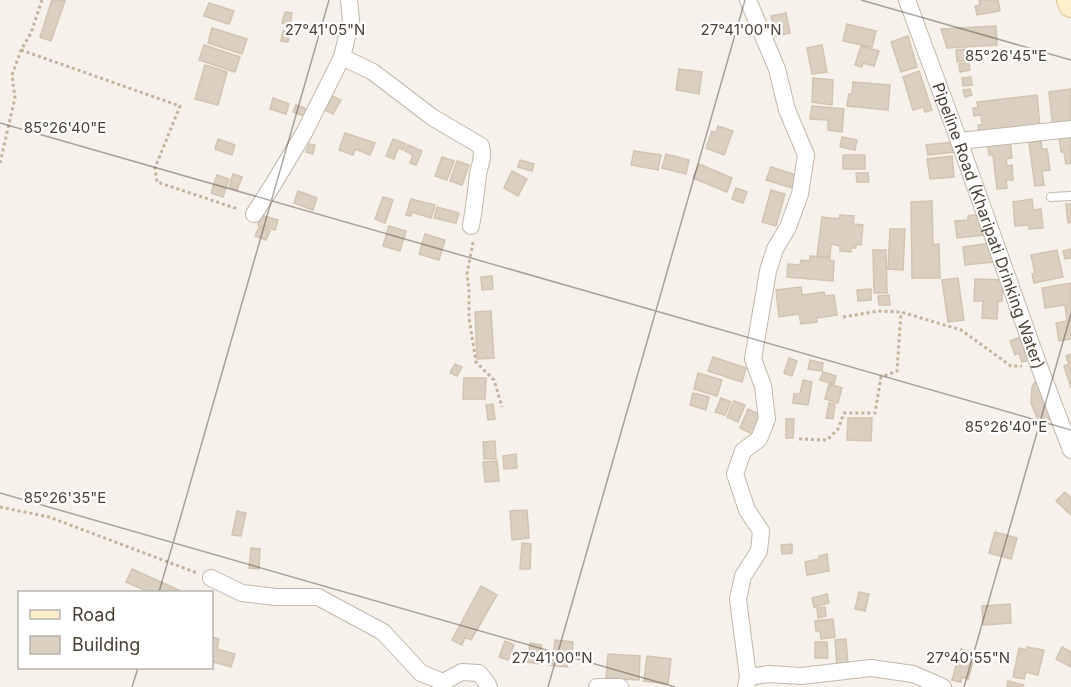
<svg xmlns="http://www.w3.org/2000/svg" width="1071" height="687" font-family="Inter,sans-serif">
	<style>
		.building { fill: #dbcfc1; stroke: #d3c3b1; stroke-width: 1.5 }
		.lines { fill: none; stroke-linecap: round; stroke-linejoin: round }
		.lane-casing { stroke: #c2b8ab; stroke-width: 10 }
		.street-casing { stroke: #c2b8ab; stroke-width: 18 }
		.secondary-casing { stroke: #d8c297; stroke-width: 26 }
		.path { stroke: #c4b39c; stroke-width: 3; stroke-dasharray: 3 3; stroke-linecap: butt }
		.lane { stroke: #fff; stroke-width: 8 }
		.street { stroke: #fff; stroke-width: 16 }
		.secondary { stroke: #ffeeca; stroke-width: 24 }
		.ticks { fill: none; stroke: #4a4137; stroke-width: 1.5; stroke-opacity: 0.45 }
		.labels { text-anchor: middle; stroke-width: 4.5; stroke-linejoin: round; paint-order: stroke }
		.street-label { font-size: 16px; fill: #4a4137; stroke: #fff }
		.ticks-label { font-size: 15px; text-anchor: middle; fill: #4a4137; stroke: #fff; stroke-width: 4.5; stroke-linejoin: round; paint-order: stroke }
	</style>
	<rect width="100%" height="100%" fill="#f6f1ea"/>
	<path class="building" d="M52 0 65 1 51 41 40 37Z
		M979 0H998L1000 11 977 15 975 6 980 5Z
		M209 3 234 11 229 24 204 16Z
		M285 12 292 13 290 25 282 23Z
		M786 13 790 33 776 36 771 16Z
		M847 24 876 31 872 47 843 41Z
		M996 26 997 45 947 48 941 29Z
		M212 28 247 39 242 54 208 43Z
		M283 31 290 32 288 42 281 41Z
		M908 36 917 67 901 72 891 42Z
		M204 45 240 57 235 72 199 60Z
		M822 45 827 72 812 74 807 48Z
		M861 46 879 51 874 66 863 63 862 67 855 65Z
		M965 49 966 61 957 62 956 50Z
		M969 63 970 70 960 72 959 64Z
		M205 65 227 72 218 105 195 99Z
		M679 69 702 72 699 94 676 90Z
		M919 71 932 110 925 112 923 107 913 110 903 77Z
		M971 77 972 85 963 86 962 78Z
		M813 78 833 80 832 105 812 102Z
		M853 82 890 85 888 110 847 106 849 94H852Z
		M970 89 972 95 965 97 963 90Z
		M1071 89V127L1053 129 1049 92Z
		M1037 95 1040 128 979 134 978 125H982L981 115 974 116 973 108H978L977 102Z
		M332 96 341 100 333 114 325 110Z
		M273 98 289 104 286 114 270 109Z
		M296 105 310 110 307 117 293 112Z
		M812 106 844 109 842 132 828 130V120L810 119Z
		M718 126 733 131 724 155 706 148 712 131 716 133Z
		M345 133 375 143 370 155 355 149 353 155 339 150Z
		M1071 134V163L1066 164 1064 152H1061L1059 136Z
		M842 137 857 140 855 150 840 147Z
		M218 139 235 145 232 155 215 149Z
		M393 139 406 144 403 150 398 148 394 159 386 156Z
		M1010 140 1012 158 1006 159 1007 166 1012 165 1013 180H1006L1007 188 997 189 993 155H989L988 145Z
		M1041 141 1042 149H1047L1050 170 1042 171 1044 185 1035 186 1029 143Z
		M954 142 955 152 928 155 926 145Z
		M309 144 315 145 313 154 306 152Z
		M408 145 422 151 416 165 410 163 413 155 405 151Z
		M634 151 661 155 658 170 631 165Z
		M666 154 689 160 686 174 662 168Z
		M843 155H865V169H843Z
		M952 156 954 177 930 179 927 159Z
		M442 157 454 161 447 180 435 176Z
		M520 160 534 164 532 171 518 167Z
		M457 161 469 165 462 185 450 181Z
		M699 164 732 178 727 192 693 178Z
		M771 167 796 175 792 188 766 180Z
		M512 171 527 179 518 196 504 188Z
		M856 173H868L869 182H857Z
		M233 174 242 177 237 190 229 187Z
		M217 175 229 179 223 197 211 193Z
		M736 188 747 192 743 203 732 199Z
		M771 190 785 194 776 226 762 222Z
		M298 191 317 198 313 210 294 203Z
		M383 197 393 200 385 223 375 219Z
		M411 199 435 205 431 218 412 212 411 216 406 215Z
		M1032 199 1033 210 1041 209 1043 228 1029 229V225L1015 226 1013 202Z
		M932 201 933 245 939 244 940 278H912L911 202Z
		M1066 204H1071V222L1068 223Z
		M437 207 459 213 456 223 434 218Z
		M982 214 984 235 957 238 955 221 968 220V216Z
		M261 215 278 220 275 230 258 225Z
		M840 215 854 216 853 224 863 225 861 245 856 244V248H851V252L840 251V246L831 244 830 257 817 256 822 217 839 219Z
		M389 226 406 231 400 251 383 246Z
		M259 227 270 231 266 240 255 236Z
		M890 229H905L903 270 888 269Z
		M425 234 445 240 439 260 419 254Z
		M990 243 993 262 965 265 963 247Z
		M1071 249V258L1065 259 1063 251Z
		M873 250H886L887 293H874Z
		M1057 250 1063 277 1034 283 1032 274 1035 273 1031 255Z
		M810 256 830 258V261H834L833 281 787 277 788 264 800 265 801 260 810 261Z
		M492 276 493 289 482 290 481 277Z
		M958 278 964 320 948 322 942 280Z
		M975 279 1003 280 1002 301H998L997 319 982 318 983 301H974Z
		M1071 283V339L1059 341 1056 323 1067 321 1065 305 1045 308 1042 288Z
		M801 287 802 295 824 292 825 296 834 295 837 315 816 318 817 322 801 324 799 314 779 317 776 290Z
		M871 289V300L858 301 857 290Z
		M889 295 890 305H879L878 296Z
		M491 311 494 358 477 359 475 312Z
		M1021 337 1030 360 1022 362 1019 353 1015 355 1010 341Z
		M1071 354V388L1064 366 1069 364 1066 356Z
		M713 357 746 368 742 382 708 371Z
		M789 358 797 361 792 376 784 373Z
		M810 360 823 363 822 371 808 369Z
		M455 364 462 367 457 376 450 373Z
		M823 372 836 376 834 384 820 380Z
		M698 373 722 380 717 396 694 389Z
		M464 378H486L485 399H463Z
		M1037 379 1053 418 1039 423 1031 403 1032 387Z
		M803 380 812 382 808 405 793 403 794 394H800Z
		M829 384 842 388 838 403 825 399Z
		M693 393 709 397 706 410 690 405Z
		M721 398 731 402 725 415 715 412Z
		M734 401 745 405 738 422 727 417Z
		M829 403 835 404 833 419 826 418Z
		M493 404 495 419 488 420 486 405Z
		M748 409 763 416 754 435 740 428Z
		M848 418H872L871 441 847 440Z
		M786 419H794L793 438H786Z
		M495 441 496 459H484L483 442Z
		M516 454 517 468 504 469 503 456Z
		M497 461 499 481 485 482 483 462Z
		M1065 492 1071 498V515L1056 501Z
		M527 510 529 538 512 540 510 511Z
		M237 511 246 513 241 536 232 535Z
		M995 532 1017 538 1011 559 989 553Z
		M522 543 531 544 530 569H520Z
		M792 544V553L782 554 781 545Z
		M251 548 260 549 259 569 249 568Z
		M827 554 829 571 807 575 805 562 819 559V556Z
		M132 569 179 590 178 592H149L126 582Z
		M481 586 497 595 471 640 465 637 462 645 452 640Z
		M859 592 869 594 865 611 855 609Z
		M827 594 829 603 814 607 812 598Z
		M1010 604 1011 623 983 625 982 606Z
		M825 607 826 616 818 618 817 608Z
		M833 619 835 637 821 639 820 631H816L815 621Z
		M212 637 219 639 217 649 235 654 231 667 214 662 213 665H212Z
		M846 639 848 665 837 666 835 640Z
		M555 640 573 642 572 656H568L567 667 548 665 549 654 553 655Z
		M505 641 514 645 508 660 499 657Z
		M815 642H827L828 658H815Z
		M530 643 542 645 538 664 527 662Z
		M1027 647 1044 650 1038 675 1026 672 1024 679 1013 677 1019 648 1026 650Z
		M1062 647 1071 652V667L1056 659Z
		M961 649 976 653 968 679 962 677 961 682 952 680Z
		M608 654 640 656 639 680 606 678Z
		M647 656 671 659 668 684 644 681Z
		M1008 681 1024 685 1023 687H1007Z"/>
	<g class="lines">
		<g class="lane-casing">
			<path id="lane" d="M1051 197 1071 196"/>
		</g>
		<g class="street-casing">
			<g id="street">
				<path id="s1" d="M907 0 959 141 1039 366 1071 450"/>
				<path d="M342 57 373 72 432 117 481 146C484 156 480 165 478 174 476 192 474 209 471 226"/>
				<path d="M959 141 1071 129"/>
				<path d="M254 214 274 183 304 133 342 57 351 20 349 0"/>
				<path d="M211 578 242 593 276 597H318L383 632 421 673 443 682 462 672 479 673 487 683 489 687"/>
				<path d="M748 677 738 599 743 576 759 551 761 531 747 510 735 474 743 451 759 439 767 419 763 386 753 359 768 271 775 249 788 227 800 194 806 155 787 110 777 69 748 0"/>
				<path d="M597 687H620"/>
				<path d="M746 687 748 677 769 674 801 676 871 668 913 674 943 687"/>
			</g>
		</g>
		<g class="secondary-casing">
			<path id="secondary" d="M1069 0 1071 5"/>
		</g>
		<path class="path" d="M21 50 180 106 155 168 157 182 238 209
			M0 163 15 98 12 75 21 50 31 33 42 0
			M473 242 467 274 469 290V318L476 362 494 380 502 407
			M843 317 878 311 901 312 961 330 1011 366H1022
			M799 439 827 440 838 429 844 413H875L881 377 897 371 901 312
			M0 507 49 517 197 573"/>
		<use href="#lane" class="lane"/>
		<use href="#street" class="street"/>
		<use href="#secondary" class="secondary"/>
	</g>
	<path class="ticks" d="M861 0 1071 60M0 123 1071 430M0 493 675 687M159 592 329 0M132 687 138 668M548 687 745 0M964 687 1071 314"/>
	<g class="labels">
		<g class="street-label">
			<text dy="6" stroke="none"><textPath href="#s1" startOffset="240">Pipeline Road (Kharipati Drinking Water)</textPath></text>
		</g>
	</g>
	<g class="ticks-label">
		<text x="325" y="35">27°41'05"N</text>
		<text x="741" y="35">27°41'00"N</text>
		<text x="1006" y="61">85°26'45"E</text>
		<text x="65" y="133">85°26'40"E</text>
		<text x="1006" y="432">85°26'40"E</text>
		<text x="65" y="503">85°26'35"E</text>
		<text x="552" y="663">27°41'00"N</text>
		<text x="968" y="663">27°40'55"N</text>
	</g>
	<rect x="18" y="591" width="195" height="78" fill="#ffffff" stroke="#b7b3af" stroke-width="1.5"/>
	<rect x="30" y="610" width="30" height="9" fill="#ffeeca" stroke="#b7b3af" stroke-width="1.5"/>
	<text x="72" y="621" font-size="18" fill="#4a4137">Road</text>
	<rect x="30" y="636" width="30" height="18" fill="#dbcfc1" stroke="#b7b3af" stroke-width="1.5"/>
	<text x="72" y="651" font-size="18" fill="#4a4137">Building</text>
</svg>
